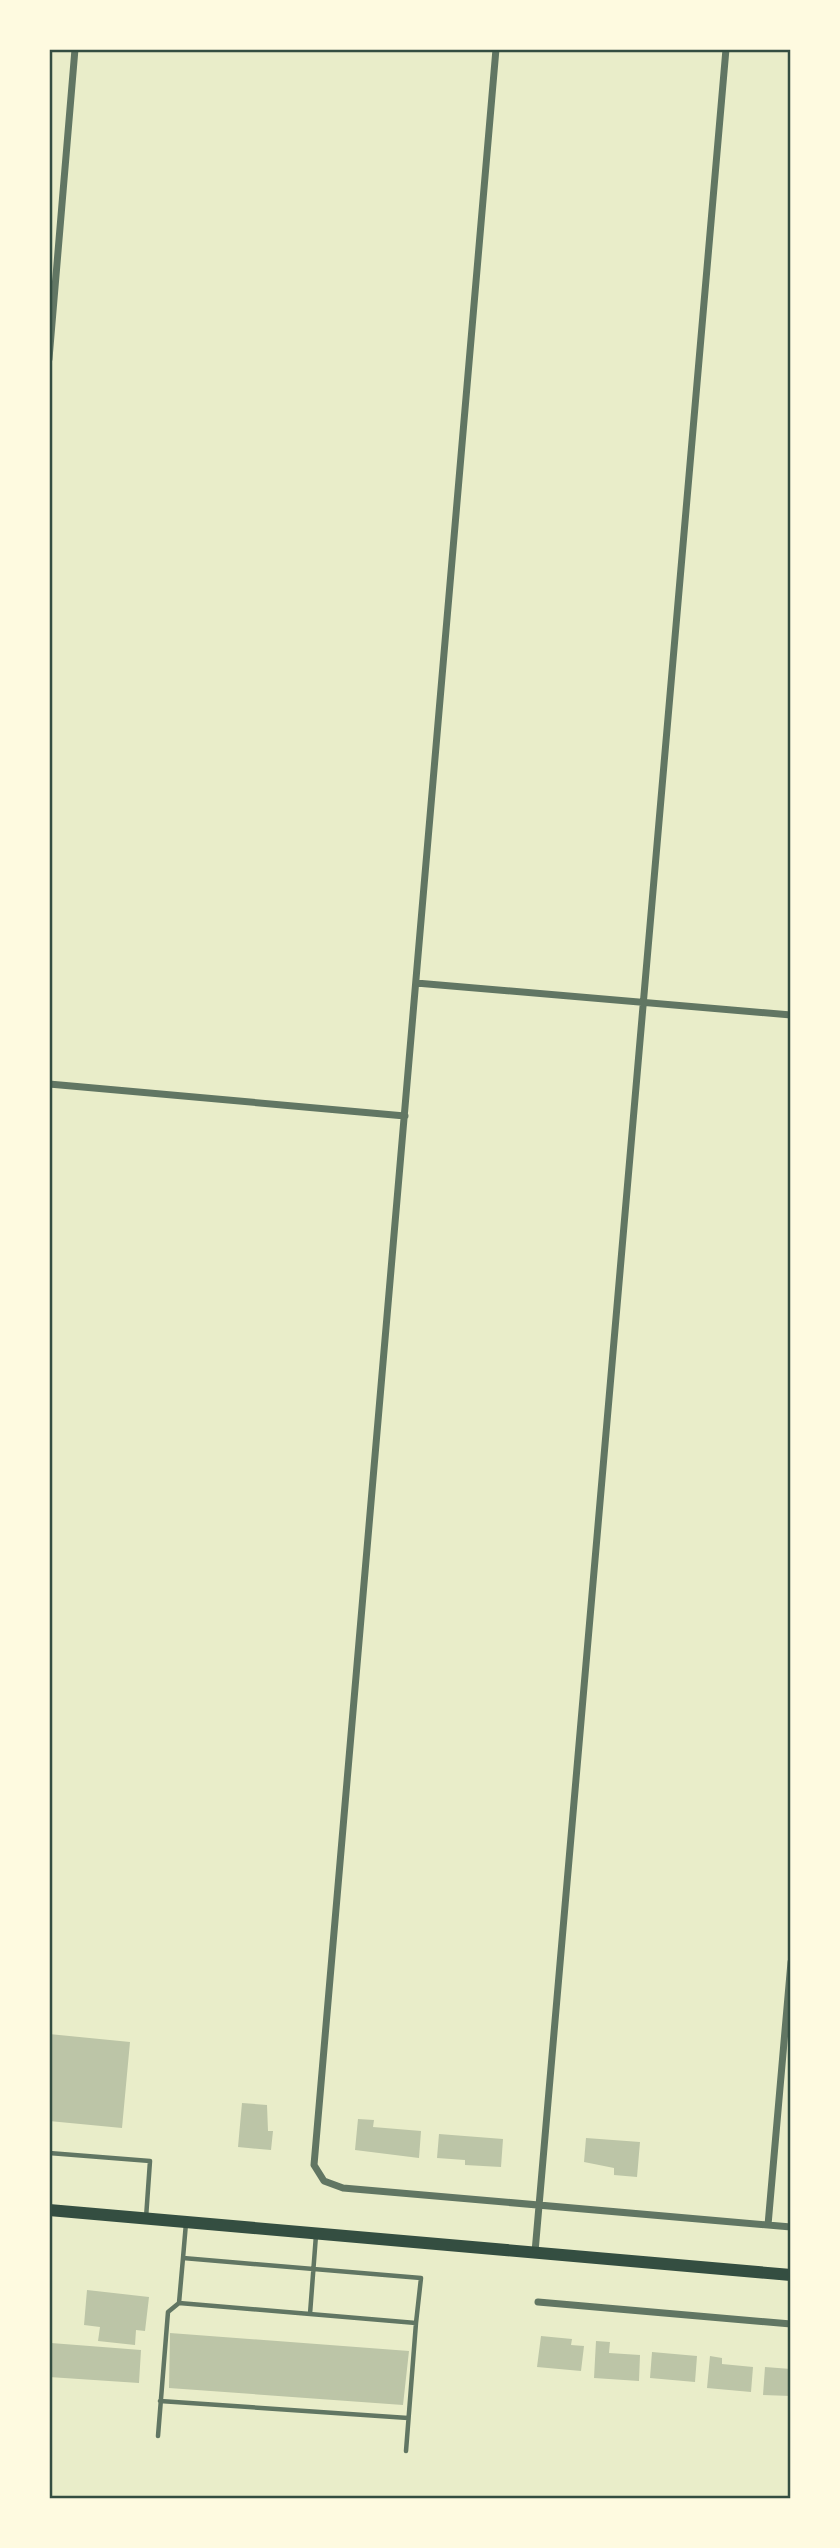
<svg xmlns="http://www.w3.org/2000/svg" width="840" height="2548" font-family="Ubuntu,sans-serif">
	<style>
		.building { fill: #bcc5a7 }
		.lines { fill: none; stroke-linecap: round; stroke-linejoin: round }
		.service { stroke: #617663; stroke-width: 4.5 }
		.minor { stroke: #617663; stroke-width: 7 }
		.secondary { stroke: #344e41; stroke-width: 12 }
		.neatline { fill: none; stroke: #344e41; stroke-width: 2.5 }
	</style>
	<rect width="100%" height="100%" fill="#e9edc9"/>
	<path class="building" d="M49 2034 130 2042 122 2128 49 2121Z
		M242 2103 267 2105 268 2131H273L271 2150 238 2147Z
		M358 2119 374 2120 373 2127 421 2131 419 2158 355 2150Z
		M439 2134 503 2139 501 2167 465 2165V2160L437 2158Z
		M586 2138 640 2142 637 2177 614 2175V2168L584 2162Z
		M87 2290 149 2297 145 2331 136 2330 135 2345 98 2341 100 2327 84 2325Z
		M170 2333 409 2351 403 2405 169 2388Z
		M541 2336 572 2339 571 2345 584 2346 581 2371 537 2367Z
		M596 2341 610 2342 609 2353 640 2355 639 2381 594 2378Z
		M51 2343 141 2350 139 2383 49 2377Z
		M652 2352 697 2356 695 2382 650 2378Z
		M710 2356 722 2358V2364L753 2367 751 2392 707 2388Z
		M765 2367 791 2369V2396L763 2395Z"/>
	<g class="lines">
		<path class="service" d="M49 2153 150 2161 146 2218
			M183 2258 421 2278 416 2323 179 2303Z
			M183 2258 186 2223
			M310 2314 316 2235
			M160 2401 408 2418
			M158 2436 168 2312 179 2303
			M406 2451 416 2323"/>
		<path class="minor" d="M496 49 314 2165 324 2181 343 2188 791 2227
			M49 359 75 49
			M416 983 791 1015
			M49 1084 405 1116
			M768 2225 791 1962
			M535 2252 726 49
			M538 2302 791 2324"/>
		<path class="secondary" d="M49 2210 791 2275"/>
	</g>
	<rect width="840" height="2548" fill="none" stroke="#fefae0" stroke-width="102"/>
	<rect x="51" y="51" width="738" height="2446" class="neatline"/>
</svg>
